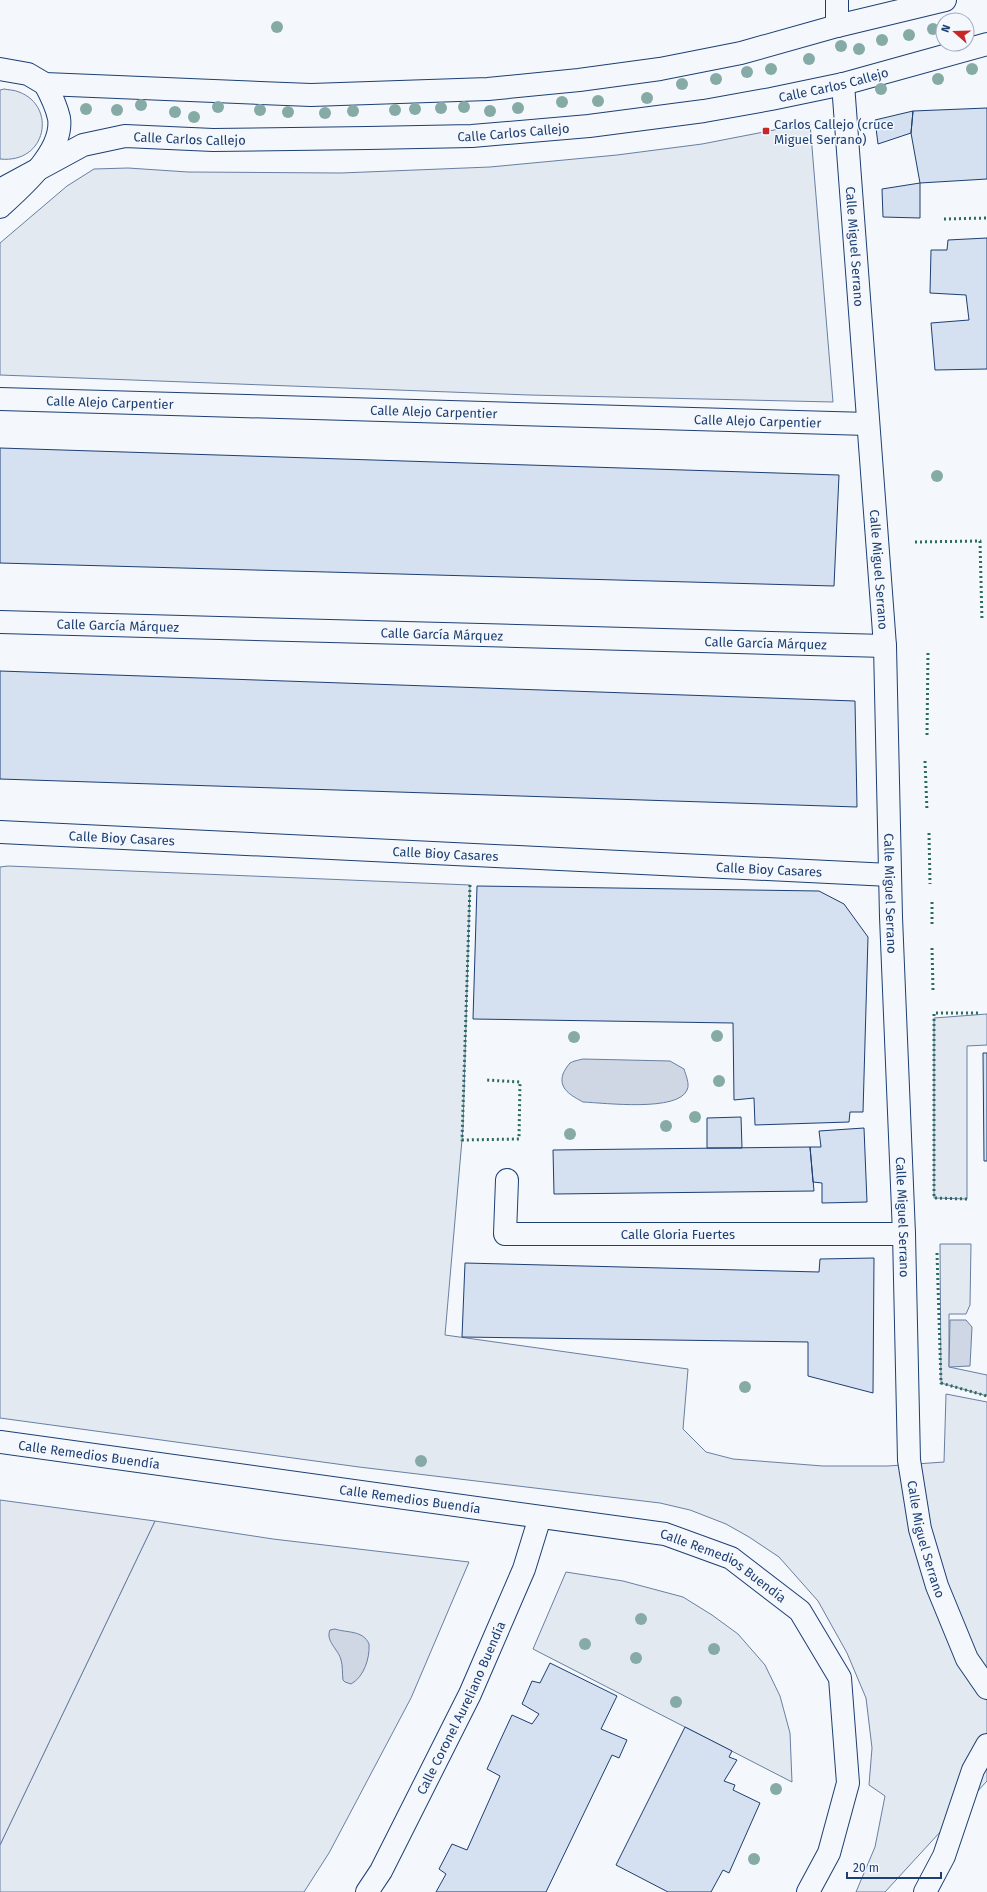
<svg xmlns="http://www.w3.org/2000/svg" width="987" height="1892" font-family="'Fira Sans',sans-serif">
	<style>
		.green { fill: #e3e9f0; stroke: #687fa3 }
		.parking { fill: #e3e8f0; stroke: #687fa3 }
		.water { fill: #cfd7e4; stroke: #687fa3 }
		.building { fill: #d5e0f0; stroke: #1d3f73 }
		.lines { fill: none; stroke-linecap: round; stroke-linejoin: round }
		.street-casing { stroke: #1d3f73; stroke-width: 24 }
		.street { stroke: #f4f7fb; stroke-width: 22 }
		.hedge { stroke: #2c6c60; stroke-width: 3; stroke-dasharray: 2 3; stroke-linecap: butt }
		.tree { fill: #86aba6 }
		.poi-dot { fill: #c62828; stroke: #f4f7fb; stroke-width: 1.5 }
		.labels { text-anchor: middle; stroke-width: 3; stroke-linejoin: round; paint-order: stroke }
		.street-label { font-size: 13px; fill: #1d3f73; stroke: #f4f7fb }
		.poi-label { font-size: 13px; fill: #1d3f73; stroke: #f4f7fb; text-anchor: start }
	</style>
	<rect width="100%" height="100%" fill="#f4f7fb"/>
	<path class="green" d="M4 89C9 90 15 90 19 92 57 106 47 164 0 159V90Z
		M810 123 833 402 529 395 0 375V243L67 186 94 169 128 168 188 172 341 173 490 167 617 155 702 144Z
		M8 866 470 885 463 1128 445 1335 688 1369 683 1429 706 1452 733 1459 823 1466H888L944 1462 946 1394 987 1402V1781L885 1892H856L875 1847 885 1796 869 1785 872 1748 866 1698 847 1653 818 1601 779 1557 749 1537 726 1524 690 1510 660 1503 359 1467 0 1418V867Z
		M987 1014V1045L967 1046V1199L934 1198V1018Z
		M940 1244H971L970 1305 966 1314H949V1367L987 1375V1396L941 1383Z
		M155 1521 273 1539 469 1562 411 1698 329 1853 304 1892H0V1845Z
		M566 1572 623 1581 683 1597 712 1615 738 1634 765 1665 780 1696 790 1733 792 1782 533 1649Z"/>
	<path class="parking" d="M0 1500 155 1521 0 1845Z"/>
	<path class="water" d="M583 1059 670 1061 684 1069C686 1076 690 1084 687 1090 678 1112 605 1103 583 1102 572 1096 558 1089 563 1074 564 1071 568 1065 570 1063 573 1061 579 1060 583 1059Z
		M950 1320H966L972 1327 970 1366 949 1367Z
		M335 1629C347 1633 363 1630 369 1644 370 1658 364 1677 351 1684L345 1682 343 1680C342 1673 343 1666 341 1660 339 1650 325 1641 330 1630Z"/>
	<path class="building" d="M987 108V179L920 183 911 133 913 111Z
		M913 111 911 133 878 144 875 120Z
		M920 183V218L883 217 882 189Z
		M987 238V369L935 370 931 323 969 320 966 295 930 293 931 250H947L948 240Z
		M0 448 839 475 834 586 0 563Z
		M0 671 855 701 857 807 0 779Z
		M477 886 819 891 844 904 868 937 863 1112H850L849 1122 755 1125 754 1098 734 1100 733 1023 473 1019Z
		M983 1053H987V1161H984Z
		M741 1117 742 1148H707V1118Z
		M864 1128 867 1202 822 1203V1183L813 1182 810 1147H821L819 1131Z
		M810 1147 814 1191 554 1194 553 1150Z
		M874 1258 873 1393 808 1376V1342L462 1337 465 1263 819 1272 820 1259Z
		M550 1663 617 1696 601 1729 627 1740 619 1758 612 1755 546 1892H436L446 1874 439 1869 452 1844 467 1850 500 1776 487 1769 512 1715 532 1724 539 1714 522 1704 532 1681 540 1683Z
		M685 1727 732 1751 729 1757 737 1760 724 1781 735 1785 733 1790 760 1803 729 1873 723 1870 711 1892H668L616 1865Z"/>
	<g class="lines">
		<g class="street-casing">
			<g id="street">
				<path d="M837 26V0"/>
				<path d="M0 69 28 74 45 84 311 95 488 89 579 80 660 69 741 53 837 26 945 0"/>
				<path id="s1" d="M843 84 885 646 891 917 904 1234 909 1460 920 1529 937 1586 967 1659 987 1688"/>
				<path id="s2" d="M0 190 83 145 125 136 213 140 368 138 472 136 589 126 704 111 771 99 843 84 987 44"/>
				<path d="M0 207C22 187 64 151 59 118 56 105 51 95 45 84"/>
				<path id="s3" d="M0 399 868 424"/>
				<path id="s4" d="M0 622 885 646"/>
				<path id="s5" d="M0 832 890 875"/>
				<path id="s6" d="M507 1180 505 1234H904"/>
				<path id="s7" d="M0 1442 665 1534 731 1558 800 1611 840 1678 848 1783 829 1853 808 1892"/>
				<path id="s8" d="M367 1892 381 1871 470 1694 524 1569 540 1517"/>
				<path d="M925 1892 944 1856 973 1770 987 1745"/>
			</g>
		</g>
		<use href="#street" class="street"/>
		<path class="hedge" d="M944 219 987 218
			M915 542 980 541 982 621
			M927 735 928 651
			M925 761 927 811
			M929 833 930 884
			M470 885 462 1140 519 1139 520 1082 486 1080
			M932 902V924
			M932 948 933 990
			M967 1199 934 1198V1013H979
			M937 1253 941 1383 987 1396"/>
	</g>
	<g class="tree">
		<circle cx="277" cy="27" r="6"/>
		<circle cx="933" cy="29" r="6"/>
		<circle cx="909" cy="35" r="6"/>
		<circle cx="882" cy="40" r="6"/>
		<circle cx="841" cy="46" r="6"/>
		<circle cx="859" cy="49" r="6"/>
		<circle cx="809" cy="59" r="6"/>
		<circle cx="771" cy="69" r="6"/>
		<circle cx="972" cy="69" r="6"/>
		<circle cx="747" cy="72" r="6"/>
		<circle cx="716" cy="79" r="6"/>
		<circle cx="938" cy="79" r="6"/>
		<circle cx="682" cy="84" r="6"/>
		<circle cx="881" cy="89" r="6"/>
		<circle cx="647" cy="98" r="6"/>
		<circle cx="598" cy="101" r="6"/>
		<circle cx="562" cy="102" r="6"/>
		<circle cx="141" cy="105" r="6"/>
		<circle cx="218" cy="107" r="6"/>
		<circle cx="464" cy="107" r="6"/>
		<circle cx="441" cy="108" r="6"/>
		<circle cx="518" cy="108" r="6"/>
		<circle cx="86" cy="109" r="6"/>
		<circle cx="415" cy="109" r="6"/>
		<circle cx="117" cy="110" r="6"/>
		<circle cx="260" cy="110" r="6"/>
		<circle cx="395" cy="110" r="6"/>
		<circle cx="353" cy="111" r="6"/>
		<circle cx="490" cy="111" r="6"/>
		<circle cx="175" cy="112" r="6"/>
		<circle cx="288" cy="112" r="6"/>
		<circle cx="325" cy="113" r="6"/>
		<circle cx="194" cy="117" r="6"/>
		<circle cx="937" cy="476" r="6"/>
		<circle cx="717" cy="1036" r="6"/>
		<circle cx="574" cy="1037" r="6"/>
		<circle cx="719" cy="1081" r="6"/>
		<circle cx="695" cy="1117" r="6"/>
		<circle cx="666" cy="1126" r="6"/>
		<circle cx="570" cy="1134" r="6"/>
		<circle cx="745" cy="1387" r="6"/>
		<circle cx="421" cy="1461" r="6"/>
		<circle cx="641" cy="1619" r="6"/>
		<circle cx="585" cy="1644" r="6"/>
		<circle cx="714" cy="1649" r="6"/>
		<circle cx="636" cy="1658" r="6"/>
		<circle cx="676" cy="1702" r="6"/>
		<circle cx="776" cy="1789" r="6"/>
		<circle cx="754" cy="1859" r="6"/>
	</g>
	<rect class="poi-dot" x="762" y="127" width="8" height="8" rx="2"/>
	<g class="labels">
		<g class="street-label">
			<text dy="5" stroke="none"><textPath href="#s2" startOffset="850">Calle Carlos Callejo</textPath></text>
			<text dy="5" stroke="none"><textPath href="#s2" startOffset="526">Calle Carlos Callejo</textPath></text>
			<text dy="5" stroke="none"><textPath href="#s2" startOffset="202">Calle Carlos Callejo</textPath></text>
			<text dy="5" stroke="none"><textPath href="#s1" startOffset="163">Calle Miguel Serrano</textPath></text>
			<text dy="5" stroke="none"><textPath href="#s3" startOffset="110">Calle Alejo Carpentier</textPath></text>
			<text dy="5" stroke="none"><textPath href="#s3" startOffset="434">Calle Alejo Carpentier</textPath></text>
			<text dy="5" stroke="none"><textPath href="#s3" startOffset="758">Calle Alejo Carpentier</textPath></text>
			<text dy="5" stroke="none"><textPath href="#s1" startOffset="487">Calle Miguel Serrano</textPath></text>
			<text dy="5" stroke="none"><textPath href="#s4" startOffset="118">Calle García Márquez</textPath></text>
			<text dy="5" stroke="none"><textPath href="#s4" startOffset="442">Calle García Márquez</textPath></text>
			<text dy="5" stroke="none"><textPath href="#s4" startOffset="766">Calle García Márquez</textPath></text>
			<text dy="5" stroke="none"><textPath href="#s5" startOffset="122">Calle Bioy Casares</textPath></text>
			<text dy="5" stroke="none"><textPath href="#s5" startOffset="446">Calle Bioy Casares</textPath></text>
			<text dy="5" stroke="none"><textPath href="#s5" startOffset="770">Calle Bioy Casares</textPath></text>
			<text dy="5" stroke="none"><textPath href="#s1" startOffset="811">Calle Miguel Serrano</textPath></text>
			<text dy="5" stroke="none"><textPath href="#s1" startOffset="1135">Calle Miguel Serrano</textPath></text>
			<text dy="5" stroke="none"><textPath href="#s6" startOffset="227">Calle Gloria Fuertes</textPath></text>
			<text dy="5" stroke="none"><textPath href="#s7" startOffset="90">Calle Remedios Buendía</textPath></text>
			<text dy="5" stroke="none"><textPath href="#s7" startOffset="414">Calle Remedios Buendía</textPath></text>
			<text dy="5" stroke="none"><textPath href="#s1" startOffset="1459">Calle Miguel Serrano</textPath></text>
			<text dy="5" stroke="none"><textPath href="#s7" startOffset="738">Calle Remedios Buendía</textPath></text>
			<text dy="5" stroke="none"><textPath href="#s8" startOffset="207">Calle Coronel Aureliano Buendía</textPath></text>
		</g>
		<g class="poi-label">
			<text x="774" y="129">Carlos Callejo (cruce<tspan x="774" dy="15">Miguel Serrano)</tspan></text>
		</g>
	</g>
	<g transform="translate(955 32) rotate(290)"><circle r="19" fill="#f4f7fb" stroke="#9eadc5"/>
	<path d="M0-3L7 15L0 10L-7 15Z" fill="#c62828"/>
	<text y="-6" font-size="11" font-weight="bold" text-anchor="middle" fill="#1d3f73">N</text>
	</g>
	<path d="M847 1872v6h94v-6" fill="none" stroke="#1d3f73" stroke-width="2"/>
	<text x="853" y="1872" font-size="12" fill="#1d3f73" stroke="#f4f7fb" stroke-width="3" paint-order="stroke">20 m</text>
</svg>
